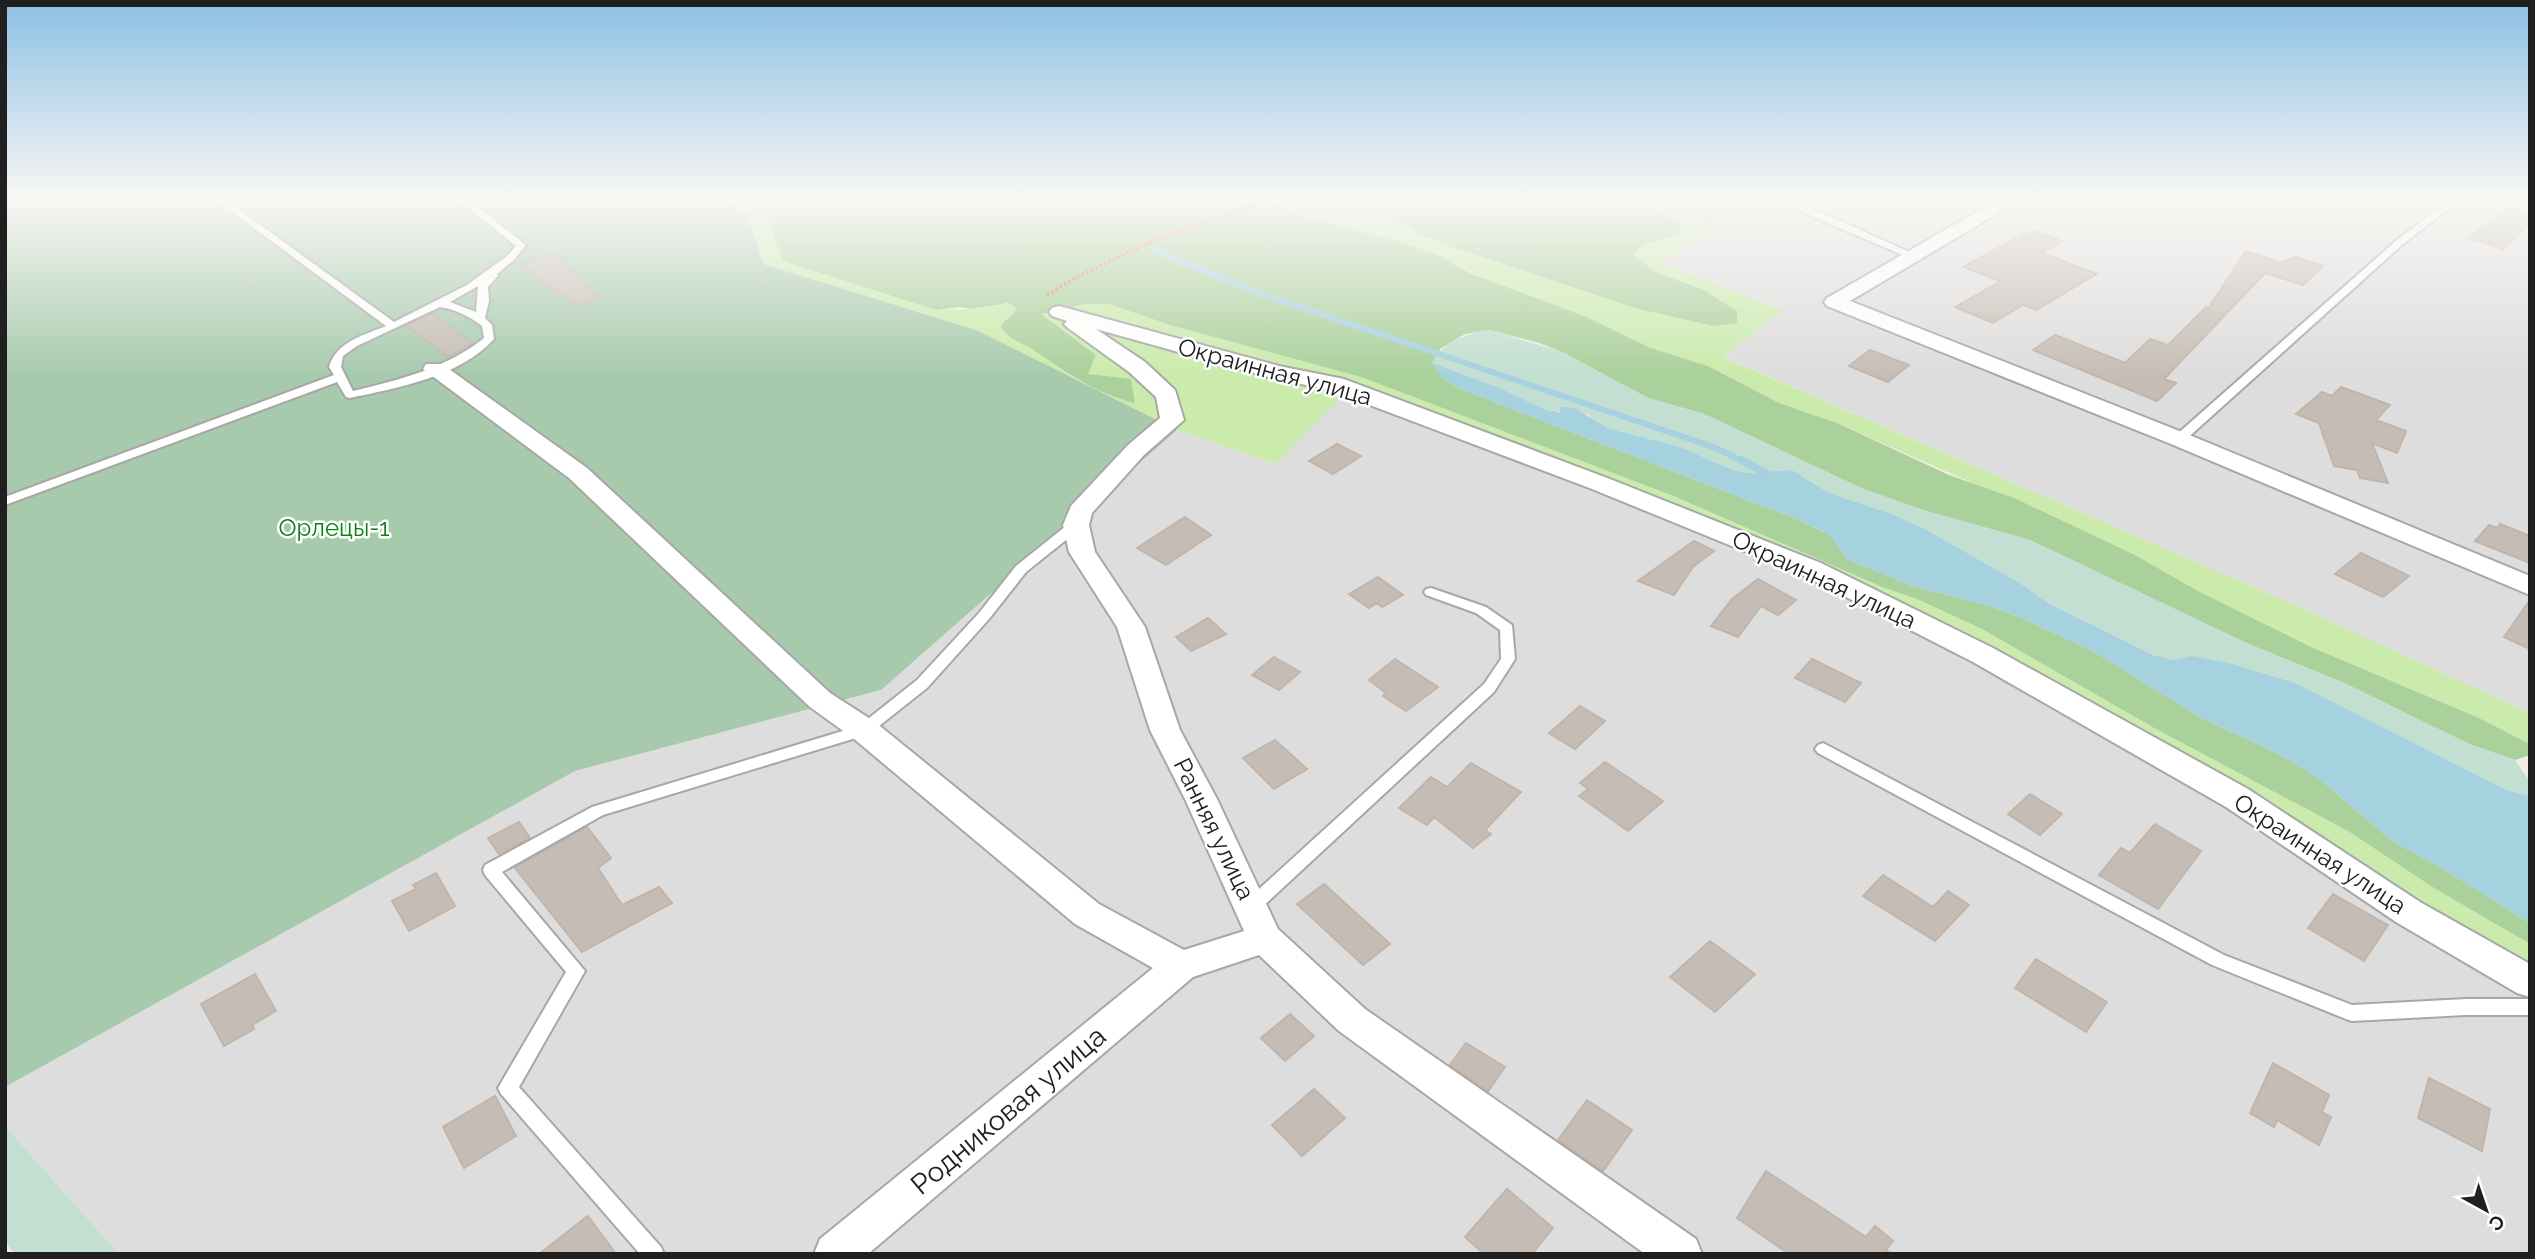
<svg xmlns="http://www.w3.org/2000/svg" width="2535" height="1259" font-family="Raleway,sans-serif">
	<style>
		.residential { fill: #dedddd }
		.grass { fill: #caebac }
		.forest { fill: #aad09b }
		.wetland { fill: #c3dfd2 }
		.cemetery { fill: #a7caad }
		.water { fill: #a6d1de }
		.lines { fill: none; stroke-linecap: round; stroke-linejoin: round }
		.stream-far1 { stroke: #a6d1de; stroke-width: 6 }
		.stream { stroke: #a6d1de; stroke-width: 8 }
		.building { fill: #c5bdb5; stroke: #c2b4a8; stroke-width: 2 }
		.service-casing { stroke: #a7a7a7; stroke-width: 4 }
		.minor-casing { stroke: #a7a7a7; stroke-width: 4 }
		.path { stroke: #fb7d6d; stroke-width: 3.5; stroke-dasharray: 2.5 2.5; stroke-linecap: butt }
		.service { fill: #fff; fill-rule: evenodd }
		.minor { fill: #fff; fill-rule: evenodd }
		.labels { text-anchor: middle; stroke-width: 5; stroke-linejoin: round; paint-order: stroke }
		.street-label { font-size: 24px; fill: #202020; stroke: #fff }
		.park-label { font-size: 24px; fill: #0b8116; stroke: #fff }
		.near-street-label { font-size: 28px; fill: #202020; stroke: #fff }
	</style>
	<rect width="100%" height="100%" fill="#f0ede6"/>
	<path class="residential" d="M1755 200H2530V713L2288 602 1722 356 1782 310 1657 262 1759 202Z
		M1353 383 1814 565 2530 975V1254H119L5 1126V1087L575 771 881 690 1177 430 1276 464Z"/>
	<path class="grass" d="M725 200H744L768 211 770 227 783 261 936 310C948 309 959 310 971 309 988 309 1000 298 1017 307L1014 314 1005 320 1004 333C1013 339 1024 343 1033 349 1064 371 1097 397 1135 402L1088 374 1096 355 1040 314 1084 304H1109L1170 325 1361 377 1676 497 1882 587 1917 599 1982 629 2154 728 2348 831 2434 888 2530 944V975L1998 652 1353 384 1276 464 1177 430 979 331 763 264 748 214Z
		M1274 200H1364L1419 234 1437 242 1612 300 1678 282 1657 273 1633 254 1643 245 1680 234 1682 224 1651 206 1655 200H1666L1688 214 1726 202 1724 200 1759 202 1658 262 1783 310 1723 357 2288 602 2530 713V744L2479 718 2311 647 2200 592 2135 555 1837 423 1779 403 1708 366 1651 348 1584 316 1492 283 1438 255 1397 241 1289 213Z"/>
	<path class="forest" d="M744 200H1274L1289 213 1397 241 1438 255 1472 274 1584 316 1651 348 1708 366 1779 403 1837 423 1949 475 2014 498 2135 555 2200 592 2311 647 2479 718 2530 744V755L2515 760 2469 744 2344 683 2244 642 2030 540 1926 511 1863 489 1704 414 1648 398 1562 352 1539 343 1489 330 1465 334 1440 349 1441 377 1461 389 1799 520 1830 535 1847 559 1913 586 1986 605 2022 618 2093 651 2200 717 2283 756 2322 781 2392 841 2439 866 2530 923V944L2434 888 2348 831 2154 728 1982 629 1917 599 1882 587 1676 497 1361 377 1170 325 1109 304H1084L1041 314 1096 355 1088 374 1131 379 1135 403C1095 394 1065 371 1032 349 1021 342 1007 339 1001 327 1005 318 1013 316 1017 308L1008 303 971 309 960 307 936 310 783 261 770 227 768 211Z
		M1364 200H1655L1651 206 1682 224 1680 234 1643 245 1634 255 1657 273 1702 289 1737 311V323L1713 326 1635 308 1437 242 1419 234Z
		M1666 200H1724L1726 202 1724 212 1712 219 1688 214Z"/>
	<path class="wetland" d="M1489 330 1562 352 1648 398 1704 414 1863 489 1926 511 2030 540 2244 642 2344 683 2469 744 2515 760 2530 782V796L2506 790 2192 656 2173 660 2153 655 2048 603 2020 583 1923 528 1892 514 1829 493 1792 470 1749 473 1733 470 1680 447 1607 428 1595 422 1588 414 1546 410 1500 388 1432 363C1444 341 1466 334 1489 330Z
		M5 1126 119 1254H15L5 1242Z"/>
	<path class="cemetery" d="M5 200H725L748 214 763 264 979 331 1177 430 881 690 575 771 5 1087Z"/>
	<path class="water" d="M1432 363 1500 388 1546 410 1560 412 1561 407 1575 408 1607 428 1680 447 1733 470 1749 473 1792 470 1829 493 1892 514 1923 528 2020 583 2048 603 2153 655 2173 660 2192 656 2232 664 2295 683 2506 790 2530 796V923L2439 866 2392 841 2322 781 2283 756 2200 717 2093 651 2022 618 1986 605 1913 586 1847 559 1830 535 1799 520 1461 389 1441 377Z"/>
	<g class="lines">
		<path class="stream-far1" d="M1969 200 1976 203 1981 200
			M1153 250 1256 292 1716 448 1744 462"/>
		<path class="stream" d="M1741 460 1771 476"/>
	</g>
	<path class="building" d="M2510 207 2530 213V223L2504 249 2467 238Z
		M2034 231 2062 241 2042 253 2097 274 2036 310 2023 305 1993 323 1955 307 2001 281 1963 267 2023 234 2026 235Z
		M2246 251 2277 261 2273 265 2296 257 2323 266 2303 285 2265 273 2164 379 2176 383 2157 401 2033 350 2055 335 2125 363 2150 339 2168 345 2206 307 2208 309Z
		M553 254 600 298 576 306 520 265Z
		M431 314 472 343 448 357 406 326Z
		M1870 350 1909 365 1888 382 1849 366Z
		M2341 387 2390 405 2376 420 2406 431 2397 453 2372 443 2388 483 2360 478 2357 470 2334 466 2319 423 2296 414 2322 392 2332 396Z
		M1337 444 1361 456 1333 474 1309 461Z
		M1185 517 1211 535 1166 565 1137 548Z
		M2500 524 2530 536V563L2475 541 2489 525 2497 528Z
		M1694 541 1714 551 1693 567 1674 595 1638 581Z
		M2361 553 2409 576 2383 597 2335 574Z
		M1378 577 1403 595 1382 607 1377 603 1369 608 1349 594Z
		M1758 579 1796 600 1778 615 1761 606 1738 637 1711 626 1732 599Z
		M2530 600V649L2504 637Z
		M1208 618 1226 634 1191 651 1176 637Z
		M1274 657 1300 672 1279 690 1252 675Z
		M1395 659 1438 687 1406 711 1383 696 1386 693 1369 680Z
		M1812 659 1861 683 1845 702 1795 678Z
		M1580 706 1605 721 1575 749 1549 733Z
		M1275 740 1307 769 1274 789 1243 758Z
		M1605 762 1663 801 1628 831 1579 796 1588 789 1580 783Z
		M1471 763 1521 792 1485 830 1491 834 1473 848 1434 817 1427 825 1399 808 1431 777 1447 787Z
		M2030 794 2062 814 2040 835 2008 814Z
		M519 822 530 838 499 854 488 838Z
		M2155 824 2201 851 2158 909 2099 875 2121 848 2130 853Z
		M587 827 611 858 598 868 622 905 659 887 672 903 582 952 515 868Z
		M436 873 455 906 409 931 392 901 416 889 413 885Z
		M1883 875 1933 907 1948 891 1969 905 1935 941 1863 896Z
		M1324 884 1390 944 1363 965 1297 904Z
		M2333 894 2388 925 2364 961 2308 928Z
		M1710 941 1755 974 1715 1012 1670 977Z
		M2036 959 2107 1002 2086 1032 2015 988Z
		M255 974 276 1011 252 1025 254 1029 224 1046 201 1004Z
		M1290 1014 1314 1036 1285 1061 1261 1038Z
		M1466 1043 1505 1067 1488 1091 1450 1065Z
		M2273 1063 2329 1095 2322 1112 2331 1117 2319 1145 2277 1120 2274 1127 2250 1113Z
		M2429 1078 2490 1109 2482 1151 2418 1118Z
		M1314 1089 1345 1118 1302 1156 1272 1125Z
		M495 1096 516 1136 464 1168 443 1127Z
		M1587 1100 1632 1130 1603 1171 1558 1140Z
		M1766 1171 1866 1237 1875 1226 1893 1241 1886 1250 1892 1254H1789L1737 1218Z
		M1507 1189 1553 1228 1532 1254H1484L1465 1237Z
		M588 1216 616 1254H539Z"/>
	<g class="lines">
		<g class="service-casing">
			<path id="service" d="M216 200H226L394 322 467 285 507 256 516 246 459 200H469L526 245 514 260 497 274 498 276 488 287 489 301 485 318 492 325 494 339C460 377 397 388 350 398L346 397 337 382 5 505V497L334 375 329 367C336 342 364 335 386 326ZM478 286 476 312 450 302ZM440 307C457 310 469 316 482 326L484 338C447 368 399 380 353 391L341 367 343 356 357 346Z
				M1774 200H1787L1832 217 1920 257 1912 259Z
				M2449 200H2459L2403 244 2183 442H2175V436L2397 240Z
				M1076 521 1081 522 1082 525 1081 528 1026 572 989 619 927 688 869 734 603 815 502 872 585 971 519 1087 661 1247 664 1254H640L501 1094 498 1088 566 972 485 875 483 870 485 865 592 807 859 726 917 680 979 613 1016 566 1071 522Z
				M1431 588 1486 607 1512 625 1515 659 1494 692 1258 911 1252 913 1246 911 1243 906 1246 901 1484 684 1501 659 1500 630 1476 613 1426 595 1424 592 1426 589Z
				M1823 743 2224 955 2352 1005 2466 999H2530V1015H2466L2352 1021 2346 1019 2212 965 1818 753 1815 749 1818 745Z"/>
		</g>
		<g class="minor-casing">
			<path id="minor" d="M1997 200H2020L1850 301 2187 434 2530 576V595L2171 444 1827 306 1824 302 1827 298Z
				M1059 306 1279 366 1344 379 1610 479 1821 563 1993 648 2248 789 2420 902 2530 964V997L2517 993 2396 922 2226 807 1973 662 1803 575 1592 489 1330 390 1268 377 1096 329 1145 362 1175 390 1184 420 1144 455 1092 513 1089 525 1095 552 1145 627 1180 730 1217 799 1278 929 1365 1009 1696 1239 1702 1254H1645L1339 1031 1259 955 1193 977 868 1254H814L820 1239 1153 968 1075 924 853 738 810 707 569 478 423 369 426 364H442L587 468 830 693 875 722 1099 904 1184 950 1244 931 1185 799 1150 730 1117 627 1069 552 1063 525 1071 506 1128 445 1160 418 1156 397 1129 372 1068 328 1064 324 1067 321 1052 316 1049 312 1052 308Z"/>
		</g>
		<path class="path" d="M1047 295 1075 278 1157 239 1268 200"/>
		<use href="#service" class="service"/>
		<use href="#minor" class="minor"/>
	</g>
	<linearGradient id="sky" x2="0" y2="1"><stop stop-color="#8dc0e4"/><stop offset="0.53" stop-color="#f8f7f4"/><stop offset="1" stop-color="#f8f7f4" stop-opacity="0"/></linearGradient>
	<rect width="2535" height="376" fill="url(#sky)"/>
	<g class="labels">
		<g class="street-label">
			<text transform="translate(1275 372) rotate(15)" y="8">Окраинная улица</text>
			<text transform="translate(1824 580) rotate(25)" y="8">Окраинная улица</text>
			<text transform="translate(1214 829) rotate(64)" y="8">Ранняя улица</text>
			<text transform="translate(2320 854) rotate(33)" y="8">Окраинная улица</text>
		</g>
		<g class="park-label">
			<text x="334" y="536">Орлецы-1</text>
		</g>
		<g class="near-street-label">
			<text transform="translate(1008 1110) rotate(-40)" y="10">Родниковая улица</text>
		</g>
	</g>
	<rect width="2535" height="1259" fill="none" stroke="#202020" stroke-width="14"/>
	<g transform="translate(2486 1210) rotate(140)" stroke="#ffffff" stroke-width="5" paint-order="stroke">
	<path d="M0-5L12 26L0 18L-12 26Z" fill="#202020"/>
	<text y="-10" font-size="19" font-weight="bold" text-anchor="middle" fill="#202020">С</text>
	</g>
</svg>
